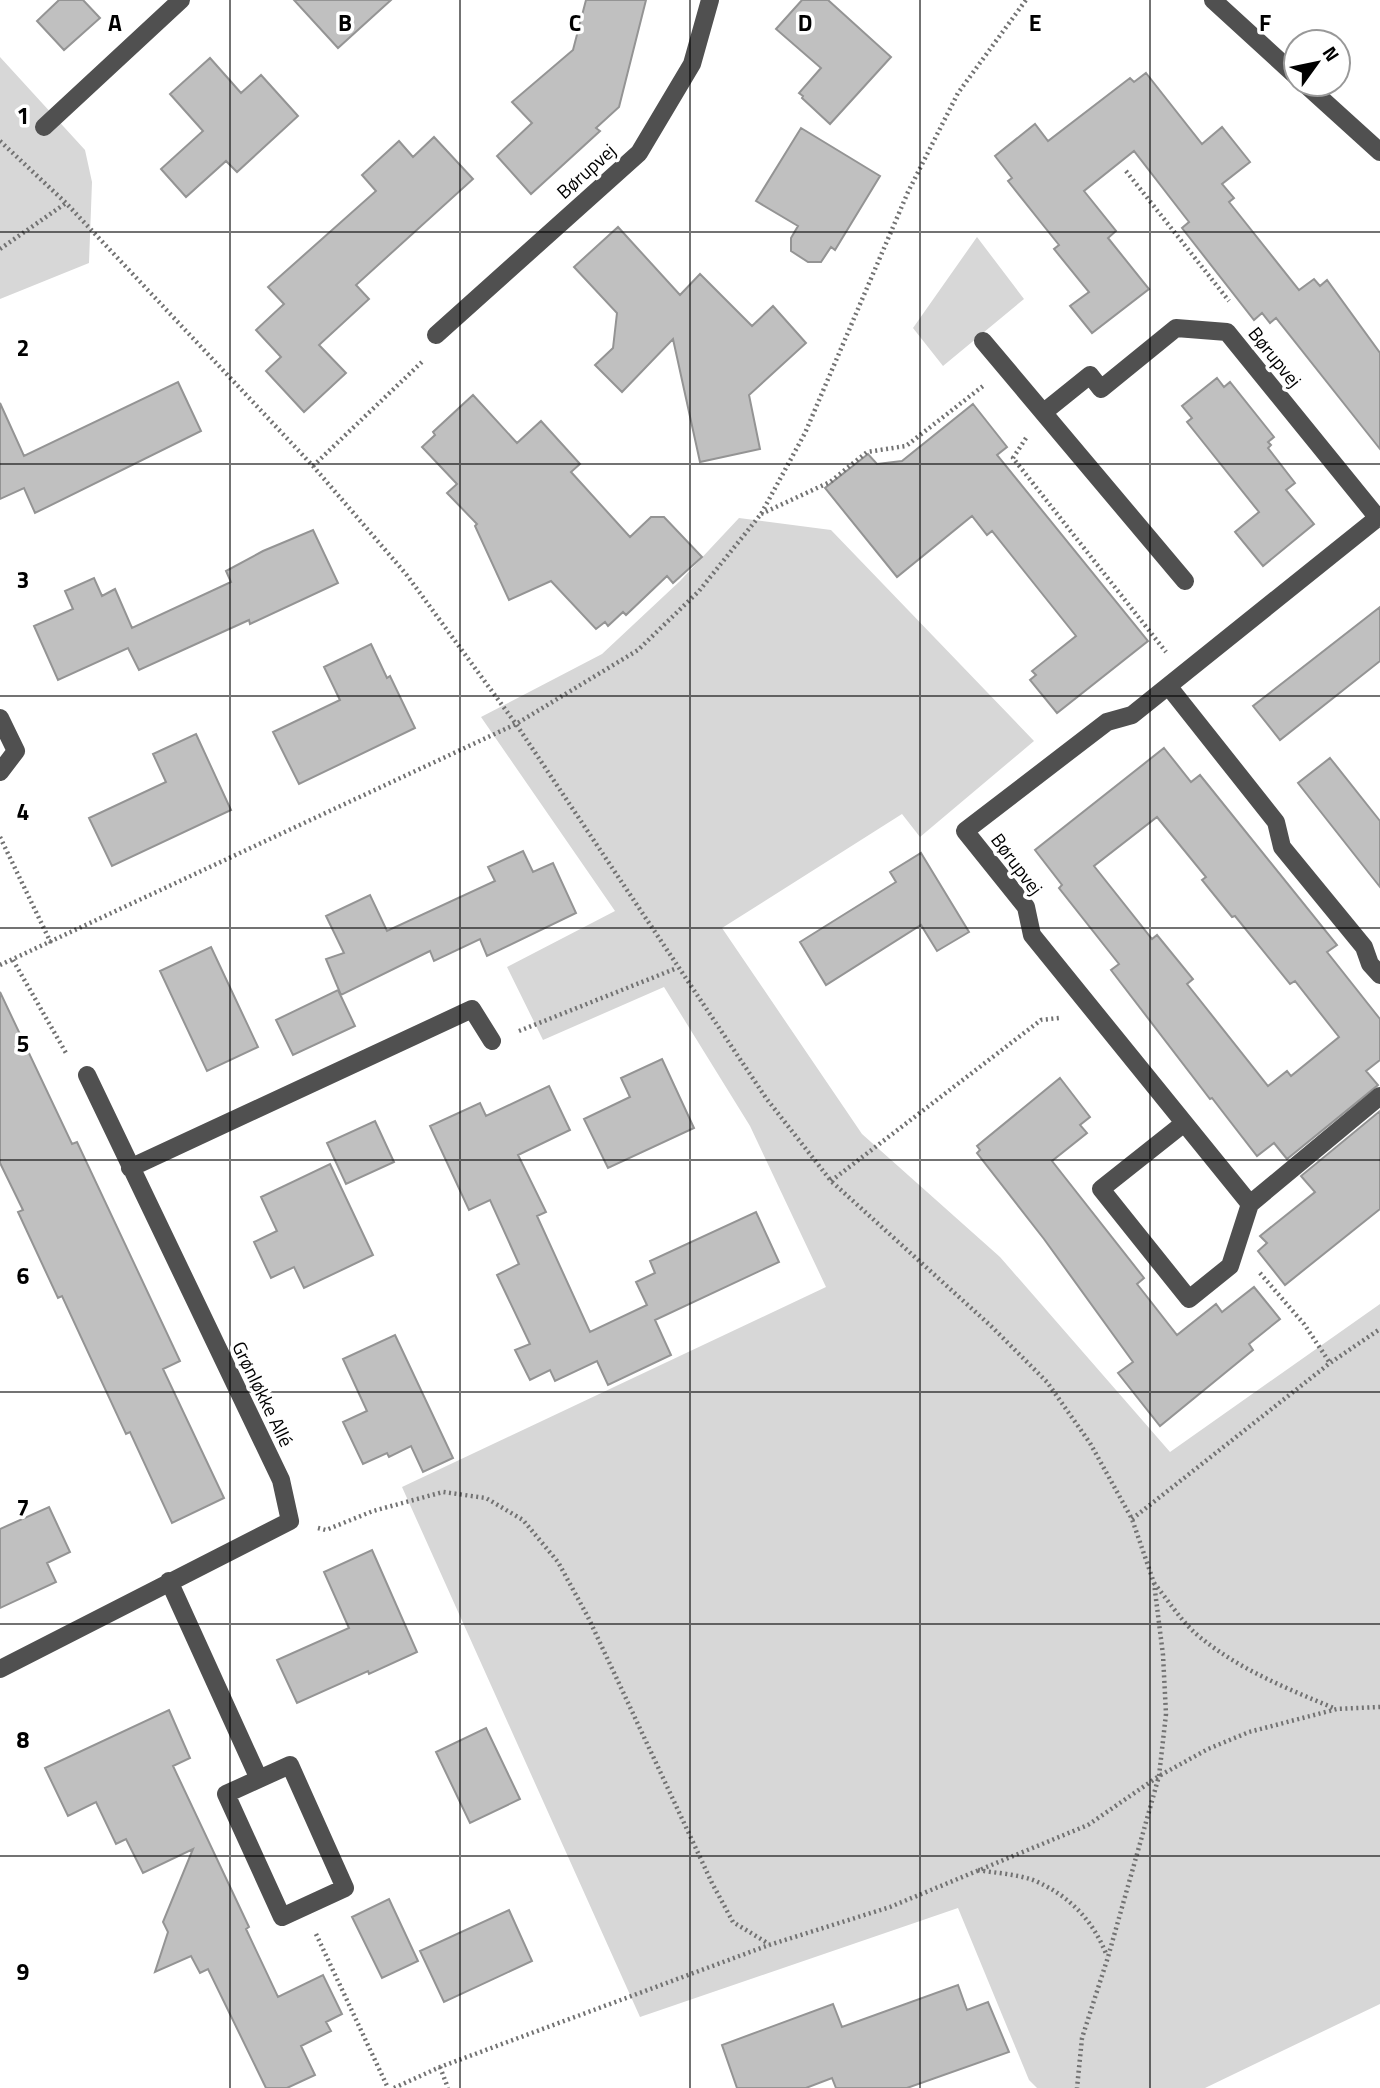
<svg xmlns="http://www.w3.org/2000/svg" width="1380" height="2088" font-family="'Titillium Web',sans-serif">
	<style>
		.green { fill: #d7d7d7 }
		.building { fill: #c0c0c0; stroke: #949494; stroke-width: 2; fill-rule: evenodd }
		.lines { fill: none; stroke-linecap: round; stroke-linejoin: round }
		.path { stroke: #727272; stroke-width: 4.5; stroke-dasharray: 2 3.5; stroke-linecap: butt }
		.minor { stroke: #505050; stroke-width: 18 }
		.grid { fill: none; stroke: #000; stroke-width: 2; stroke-opacity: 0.55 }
		.labels { text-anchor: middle; stroke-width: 7; stroke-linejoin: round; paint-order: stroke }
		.street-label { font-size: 19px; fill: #000; stroke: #fff }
		.grid-label { font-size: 23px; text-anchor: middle; font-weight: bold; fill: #000; stroke: #fff; stroke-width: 7; stroke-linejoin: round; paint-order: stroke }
	</style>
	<rect width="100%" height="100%" fill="#fff"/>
	<path class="green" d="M0 57 85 150 92 182 89 263 0 299Z
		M977 237 1024 299 943 366 913 328Z
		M739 518 831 530 1034 741 920 837 902 814 722 928 862 1134 1000 1257 1170 1452 1380 1304V2004L1205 2088H1037L1029 2080 958 1908 640 2017 402 1487 826 1287 750 1126 664 987 543 1040 507 967 615 911 481 717 602 654 680 581Z"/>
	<path class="building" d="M59 0H83L100 18 64 50 37 21Z
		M294 0H391L338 48Z
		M586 0H646L619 107 596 128 600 131 531 194 497 156 532 123 512 102 573 50Z
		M802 0H828L891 57 830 124 802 98 803 96 799 93 821 68 776 29Z
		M210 58 241 93 261 75 298 116 237 172 226 161 186 197 161 169 203 131 170 94Z
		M1146 73 1202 144 1222 127 1250 162 1222 184 1234 198 1229 202 1299 290 1314 279 1320 286 1327 280 1380 353V449L1276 318 1270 323 1262 313 1254 320 1182 228 1189 222 1134 151 1084 191 1116 231 1108 238 1149 289 1092 333 1070 306 1089 292 1054 249 1059 245 1008 181 1012 178 995 156 1035 124 1048 141 1130 78 1134 82Z
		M801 128 880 176 835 250 831 247 821 262H808L791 251V238L798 226 756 201Z
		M434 137 473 179 356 285 369 299 319 345 346 373 304 412 266 371 281 357 256 330 284 304 268 287 376 191 362 175 399 141 413 157Z
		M618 227 680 295 700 274 752 326 773 306 806 343 749 395 760 449 700 462 673 339 622 392 595 365 613 348 617 313 574 267Z
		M1217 378 1224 387 1230 382 1274 437 1268 442 1271 445 1268 448 1295 483 1286 490 1314 524 1263 566 1235 532 1259 512 1187 422 1192 418 1182 406Z
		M178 382 201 431 35 513 24 488 0 499V403L24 456Z
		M473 395 517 443 541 421 580 464 571 472 630 537 651 517H664L702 557 673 583 667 576 626 615 623 612 608 626 605 622 596 629 551 581 509 600 475 526 477 524 447 493 457 484 422 447 435 435 433 432Z
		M973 404 1007 447 997 455 1148 641 1057 713 1030 680 1036 675 1032 671 1076 636 992 531 987 535 972 516 897 577 825 488 868 454 877 464 902 461Z
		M313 530 338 583 250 624 249 620 139 670 128 648 58 680 34 626 73 609 65 591 94 578 102 596 115 589 132 628 231 582 226 571 263 551Z
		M1380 607V661L1280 740 1253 706Z
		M371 644 387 678 390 676 415 728 299 784 273 732 340 700 324 667Z
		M196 734 231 810 112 866 89 818 166 782 153 754Z
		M1164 748 1191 782 1200 775 1337 945 1327 952 1380 1019V1060L1366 1071 1378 1085 1287 1159 1274 1143 1257 1156 1212 1098 1210 1099 1111 970 1119 964 1059 888 1062 885 1035 850ZM1157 817 1206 877 1202 880 1232 917 1235 916 1290 984 1295 981 1339 1037 1291 1076 1287 1071 1268 1086 1187 984 1193 979 1157 935 1152 939 1094 866Z
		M1330 758 1380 821V887L1298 783Z
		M523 851 533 872 553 863 576 913 487 956 480 939 434 961 430 951 341 995 326 959 344 953 326 916 370 895 387 931 495 881 488 867Z
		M921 853 969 932 937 951 921 925 826 985 800 942 896 882 890 872Z
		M211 947 258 1047 207 1071 160 971Z
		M338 990 355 1026 293 1055 276 1020Z
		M0 992 72 1144 77 1142 180 1361 163 1369 224 1498 172 1523 130 1432 126 1434 62 1296 58 1298 18 1212 23 1210 0 1163Z
		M662 1059 694 1128 608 1168 584 1119 630 1097 621 1078Z
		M1060 1078 1090 1117 1080 1125 1087 1133 1052 1161 1144 1278 1137 1284 1177 1335 1216 1304 1222 1312 1254 1287 1280 1319 1249 1344 1253 1350 1160 1426 1118 1373 1133 1362 1044 1239 977 1153 980 1150 977 1146Z
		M549 1086 570 1130 518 1155 546 1212 537 1216 590 1332 647 1305 636 1282 655 1273 650 1261 756 1212 779 1262 655 1320 671 1355 608 1385 597 1361 555 1381 550 1370 530 1380 515 1350 530 1344 497 1275 519 1264 490 1200 469 1210 430 1126 480 1103 486 1116Z
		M1380 1111V1209L1285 1285 1258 1251 1267 1243 1260 1236 1315 1192 1301 1176Z
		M375 1121 394 1162 346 1184 327 1143Z
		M330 1164 373 1255 304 1288 294 1267 271 1278 254 1242 277 1231 261 1197Z
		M395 1335 453 1458 423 1472 411 1446 389 1457 387 1453 363 1464 343 1422 367 1411 343 1359Z
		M49 1507 70 1552 47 1563 56 1582 0 1608V1529Z
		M372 1550 417 1652 369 1674 368 1671 297 1703 277 1660 349 1628 324 1572Z
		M169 1710 190 1758 173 1766 249 1927 246 1929 278 1997 323 1975 342 2014 326 2022 331 2031 301 2046 315 2075 287 2088H266L208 1969 200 1973 191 1956 155 1972 168 1932 163 1922 193 1849 143 1873 126 1839 116 1844 96 1802 68 1816 45 1768Z
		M486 1728 520 1799 470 1823 436 1752Z
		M389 1899 418 1961 382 1978 352 1917Z
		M509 1910 532 1961 444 2002 420 1951Z
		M958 1985 967 2010 988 2002 1009 2052 907 2088H836L832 2078 806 2088H737L722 2045 833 2004 842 2027Z"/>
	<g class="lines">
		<path class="path" d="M0 141 66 203 313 466 406 574 516 724 766 1098 831 1181 991 1326 1047 1382 1090 1443 1132 1519 1154 1583 1163 1655 1166 1714 1159 1776 1108 1957 1082 2038 1077 2088
			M1126 171 1229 301
			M0 249 66 203
			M1026 438 1013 458 1166 652
			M313 466 424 360
			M761 514 830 482 867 452 906 446 983 386
			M0 837 51 943
			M13 960 66 1053
			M0 965 516 724 638 650 699 591 761 514 805 433 908 192 958 93 1026 0
			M519 1031 677 968
			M831 1181 1041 1020 1059 1018
			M1260 1273 1304 1324 1330 1363
			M1132 1519 1330 1363 1380 1329
			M318 1528 326 1530 373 1511 443 1492 486 1498 523 1520 558 1562 588 1617 712 1883 733 1922 769 1944
			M1154 1583C1167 1599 1180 1619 1195 1633 1237 1669 1286 1688 1336 1709
			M978 1870C995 1873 1016 1874 1033 1880 1069 1895 1093 1920 1107 1956
			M316 1934 388 2088
			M440 2067 448 2088
			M394 2088 440 2067 769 1945 890 1907 1088 1825 1159 1776 1208 1749 1249 1732 1337 1709 1380 1707"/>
		<path class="minor" d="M1213 0 1296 76
			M1305 84 1380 152
			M44 127 181 0
			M436 335 639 153 692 64 710 0
			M983 341 1185 581
			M1044 412 1090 375 1101 389 1176 328 1227 332 1378 518
			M1380 516 1132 715 1107 722 965 831 1026 907 1032 935 1250 1204 1380 1096
			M1169 687 1276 822 1282 847 1364 947 1370 964 1380 975
			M0 718 16 751 0 772
			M1183 1124 1101 1189 1189 1299 1230 1266 1250 1204
			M130 1168 472 1009 492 1041
			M169 1581 259 1779 290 1765 345 1888 282 1917 226 1794 259 1779
			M0 1669 290 1521 281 1480 87 1075"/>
	</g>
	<path class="grid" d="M230 0V2088M460 0V2088M690 0V2088M920 0V2088M1150 0V2088M0 232H1380M0 464H1380M0 696H1380M0 928H1380M0 1160H1380M0 1392H1380M0 1624H1380M0 1856H1380"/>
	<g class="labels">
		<g class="street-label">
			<text transform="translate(586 171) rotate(-42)" y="7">Børupvej</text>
			<text transform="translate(1275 357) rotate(51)" y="7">Børupvej</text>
			<text transform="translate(1017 864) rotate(53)" y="7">Børupvej</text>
			<text transform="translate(263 1394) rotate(64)" y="7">Grønløkke Allé</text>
		</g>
	</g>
	<g class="grid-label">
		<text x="115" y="31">A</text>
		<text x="345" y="31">B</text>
		<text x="575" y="31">C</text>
		<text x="805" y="31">D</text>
		<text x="1035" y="31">E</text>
		<text x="1265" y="31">F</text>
		<text x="23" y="124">1</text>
		<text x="23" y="356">2</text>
		<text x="23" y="588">3</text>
		<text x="23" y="820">4</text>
		<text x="23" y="1052">5</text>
		<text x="23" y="1284">6</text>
		<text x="23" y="1516">7</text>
		<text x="23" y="1748">8</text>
		<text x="23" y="1980">9</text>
	</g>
	<g transform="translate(1317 63) rotate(57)"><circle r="33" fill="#ffffff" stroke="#999999" stroke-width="2"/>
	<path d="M0-5L12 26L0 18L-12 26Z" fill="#000000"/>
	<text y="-10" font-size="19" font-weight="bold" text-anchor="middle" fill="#000000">N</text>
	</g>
</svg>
